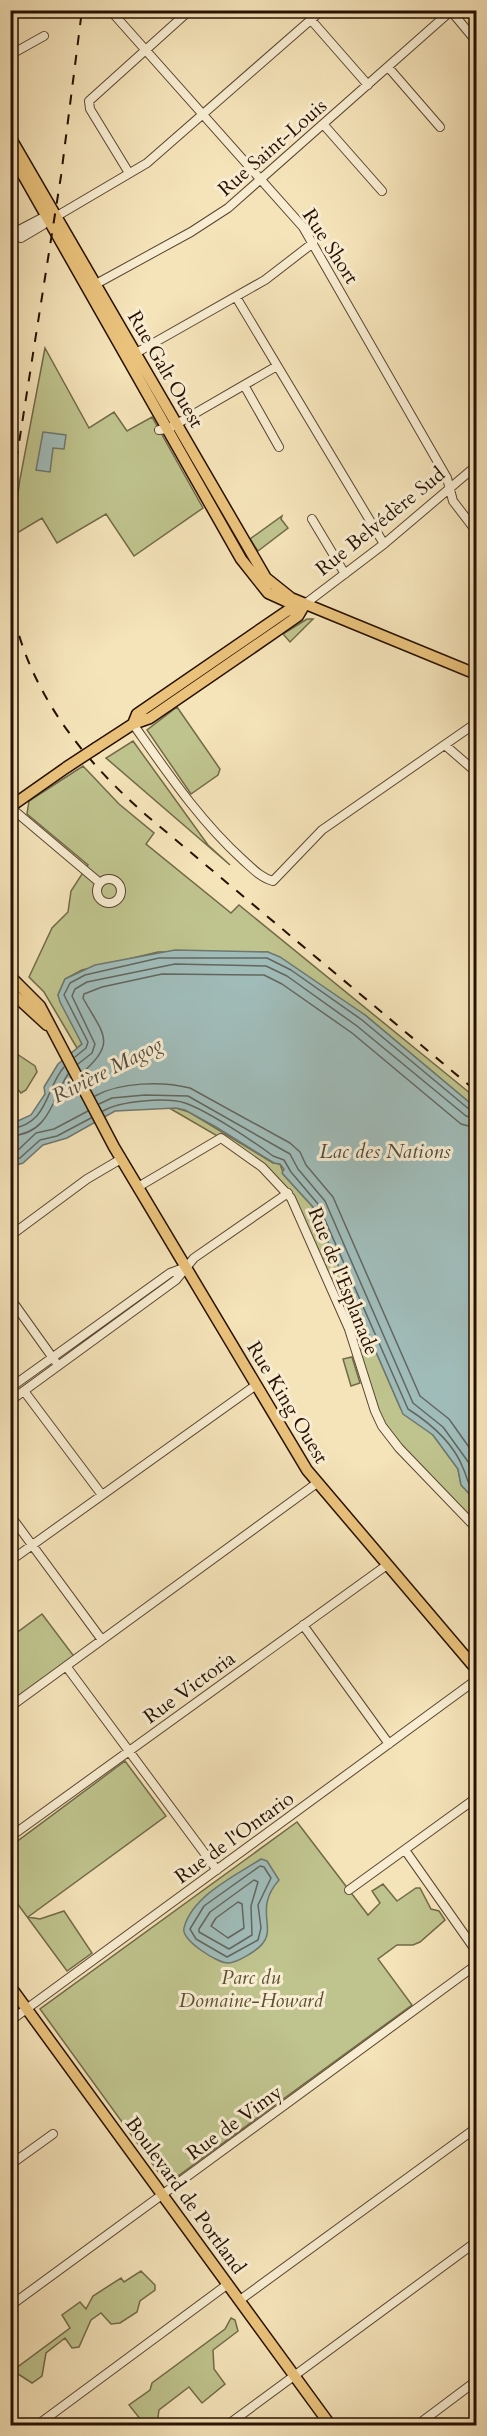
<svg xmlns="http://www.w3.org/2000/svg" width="487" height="2436" font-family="Cardo,serif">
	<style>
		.green { fill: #bfc38d; stroke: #726a48; stroke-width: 1.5 }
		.water { fill: #a0bcb9; stroke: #6f7770; stroke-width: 1.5 }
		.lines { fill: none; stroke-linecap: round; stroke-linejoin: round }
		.shore { stroke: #63665e; stroke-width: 1.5 }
		.minor-casing { stroke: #5a4530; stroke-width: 10 }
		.major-casing { stroke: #261002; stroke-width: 13 }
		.minor { stroke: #f8edd2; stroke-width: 8 }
		.major { stroke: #eac27c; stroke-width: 10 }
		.rail { stroke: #261002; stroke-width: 2; stroke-dasharray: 10 10; stroke-linecap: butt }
		.major-bridge-casing { stroke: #261002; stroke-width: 13; stroke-linecap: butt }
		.major-bridge { stroke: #eac27c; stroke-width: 10 }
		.labels { text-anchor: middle; stroke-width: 6; stroke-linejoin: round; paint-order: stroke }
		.street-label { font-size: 20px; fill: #261002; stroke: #f8edd2 }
		.park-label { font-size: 20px; font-style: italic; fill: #5c4f33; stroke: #f8edd2 }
		.water-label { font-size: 21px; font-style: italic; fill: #514c42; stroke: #f8edd2 }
	</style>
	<rect width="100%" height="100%" fill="#f5e3b9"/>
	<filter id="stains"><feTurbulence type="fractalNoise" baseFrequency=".00333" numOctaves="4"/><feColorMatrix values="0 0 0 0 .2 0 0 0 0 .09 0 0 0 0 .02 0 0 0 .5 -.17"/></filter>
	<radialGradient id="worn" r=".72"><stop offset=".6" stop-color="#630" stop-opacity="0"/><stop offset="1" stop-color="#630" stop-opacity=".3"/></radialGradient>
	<path class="green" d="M45 348 89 428 114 412 127 431 152 417 203 508 134 556 106 514 57 543 42 518 12 536 20 479Z
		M282 516 281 519 288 528 258 551 250 539Z
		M307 619H313L290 642 283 634Z
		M177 707 220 769 218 775 191 794 147 730Z
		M133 741 208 845 230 865 106 758Z
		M83 766 119 804 154 833 146 844 231 913 239 905 476 1098V1108L365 1015 268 952H158L82 970 65 979 58 995 82 1044 77 1048 44 992 29 977 52 928 68 912 71 891 88 865 27 814 29 801Z
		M11 1050 35 1066 37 1072 26 1090 21 1093 11 1082Z
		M176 1108 189 1112 273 1163 280 1164 284 1175 313 1207 400 1407 433 1435 458 1469 461 1485 476 1501V1528L388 1435 358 1354 288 1193 221 1138 171 1109Z
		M352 1357 360 1383 351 1386 343 1359Z
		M42 1614 76 1659 11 1707V1637Z
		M125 1761 166 1816 28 1917 40 1919 64 1911 92 1953 67 1971 11 1895V1846Z
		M297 1822 368 1915 380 1903 372 1891 383 1884 397 1901 416 1888H420L431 1909 439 1911 445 1920 420 1942 413 1945H397L378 1959 412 2005 167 2184 40 2009Z
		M141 2271 155 2285V2290L140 2301 137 2312 120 2323 111 2324 101 2313 91 2320 79 2347 72 2348 65 2338 46 2353 42 2376 32 2383 15 2372V2369L70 2328 62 2315 80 2302 86 2309 93 2296 121 2278 124 2282Z
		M231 2318 235 2320 238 2331 213 2350 214 2369 225 2384 202 2403 189 2387 159 2410 157 2425H145L129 2405 150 2390 152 2383 225 2329Z"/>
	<path class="water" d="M43 432 66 435 64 449 53 448 50 472 36 470Z
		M175 950 268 952 280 957 365 1015 476 1108V1501L461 1485 458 1469 433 1435 403 1414 313 1207 282 1173 284 1169 280 1164 274 1163 216 1127 185 1110 176 1108 115 1111 67 1138 43 1145 23 1163 13 1166 11 1174V1124L31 1115 45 1094 44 1087 58 1064 82 1044 60 1002 58 995 65 979 95 965Z
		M261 1859 267 1861 279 1880C254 1908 276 1927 263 1943 258 1950 237 1963 228 1963 217 1963 181 1940 184 1928 192 1896 236 1875 261 1859Z"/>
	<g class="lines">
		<path class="shore" d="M75 1057 86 1048 88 1042 64 995 70 983 85 975 159 958H267L291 970 362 1020 470 1110 476 1112
			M78 1064 92 1053 95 1044 72 996 75 989 87 982 175 964 266 966 287 976 357 1026 466 1116 476 1119
			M83 1072C118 1042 102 1033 83 998L84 994 102 987 162 974 264 975 282 984 352 1033 461 1124 476 1128
			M95 1096C120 1082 162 1081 190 1088L290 1143 300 1152 306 1165 333 1197 420 1396 449 1419 476 1457
			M99 1104 112 1098 145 1095 188 1096 290 1154 298 1169 325 1201 413 1403 443 1427 469 1463 472 1477 476 1481
			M103 1111C120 1101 166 1097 185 1103 208 1111 253 1141 273 1156L284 1160 291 1172 318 1204 408 1409C430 1423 453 1442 463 1468 469 1481 465 1480 476 1492
			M10 1129C49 1124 45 1089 64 1067
			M10 1136C50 1134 52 1099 68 1074
			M10 1153 17 1151 36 1133 54 1129 88 1111
			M10 1161 20 1158 40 1140 57 1136 91 1118
			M260 1866 264 1867 271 1878 258 1905 261 1928 258 1940 227 1957 196 1939 190 1929 204 1906Z
			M254 1880 258 1882 251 1906 252 1935 229 1949 199 1932V1929L210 1912Z
			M238 1902 242 1904 244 1928 228 1938 211 1926 216 1918Z"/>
		<g class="minor-casing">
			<path id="minor" d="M110 10 303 227 447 478 453 501 476 531
				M451 11 476 41
				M312 21 368 85
				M10 55 44 36
				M388 67 440 127
				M323 124 382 191
				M129 173 90 109 89 101 190 10
				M15 236 21 238 43 225 48 219
				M10 240 17 231 40 219 57 216 147 163 322 10
				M96 284 191 232 228 208 452 10
				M236 297 384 544
				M136 353 265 280 313 243
				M244 385 279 447
				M159 430 168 429 277 366
				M312 519 345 574
				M305 604 384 544 476 466
				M133 724C167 772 199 820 243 860 252 868 261 878 273 881L322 830 476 723
				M446 746 476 772
				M10 807 100 883
				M97 891a12 12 0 1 1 24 0a12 12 0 1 1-24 0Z
				M138 1187 221 1138 262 1167 291 1198 349 1329 375 1411 382 1426 399 1448 476 1528
				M10 1236 87 1179 121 1159
				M10 1298 55 1361
				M10 1388 170 1273 186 1267
				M24 1391 102 1495
				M10 1401 176 1280 194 1258 288 1193
				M10 1515 102 1640
				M10 1561 256 1385
				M303 1625 389 1744
				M66 1666 217 1870
				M10 1707 317 1483
				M10 1837 387 1565
				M405 1850 476 1951
				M349 1890 476 1798
				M10 2021 476 1680
				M10 2165 53 2134
				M240 2300 476 2128
				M10 2306 476 1965
				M36 2426 228 2284
				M226 2426 476 2242
				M416 2426 476 2381"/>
		</g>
		<g class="major-casing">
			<path id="major" d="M10 137 266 578 291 598 476 674
				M10 152 241 559 268 593 290 603
				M133 724 137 714 287 611 300 606
				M96 748 133 724 150 718 278 630 298 616 305 604
				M10 807 67 767
				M10 976 40 1006 114 1147 307 1470 476 1669
				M10 991 47 1025
				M10 1986 331 2426"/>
		</g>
		<use href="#minor" class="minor"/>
		<use href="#major" class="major"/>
		<path class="rail" d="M10 500 61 176 82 10
			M10 597C25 687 79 756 146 815L476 1091"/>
		<g class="major-bridge-casing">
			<path id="major-bridge" d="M67 767 96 748"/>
		</g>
		<use href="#major-bridge" class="major-bridge"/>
	</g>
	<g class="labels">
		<g class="street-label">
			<text transform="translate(272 147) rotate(-41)" y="7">Rue Saint-Louis</text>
			<text transform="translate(331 246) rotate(57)" y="7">Rue Short</text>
			<text transform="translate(166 369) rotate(60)" y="7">Rue Galt Ouest</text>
			<text transform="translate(380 521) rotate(-39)" y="7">Rue Belvédère Sud</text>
			<text transform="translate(344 1281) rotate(68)" y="7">Rue de l'Esplanade</text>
			<text transform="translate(288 1402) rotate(59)" y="7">Rue King Ouest</text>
			<text transform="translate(189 1687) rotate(-36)" y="7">Rue Victoria</text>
			<text transform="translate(234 1837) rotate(-36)" y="7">Rue de l'Ontario</text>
			<text transform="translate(234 2122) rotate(-36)" y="7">Rue de Vimy</text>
			<text transform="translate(186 2195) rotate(54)" y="7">Boulevard de Portland</text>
		</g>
		<g class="park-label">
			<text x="251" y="1984">Parc du<tspan x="251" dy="23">Domaine-Howard</tspan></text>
		</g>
		<g class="water-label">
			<text transform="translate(107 1070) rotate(-27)" y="7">Rivière Magog</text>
			<text x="385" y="1158">Lac des Nations</text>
		</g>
	</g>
	<rect width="487" height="2436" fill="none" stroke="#f5e3b9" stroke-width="36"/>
	<rect x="12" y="12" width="463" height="2412" fill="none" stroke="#261002" stroke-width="3"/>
	<rect x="18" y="18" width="451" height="2400" fill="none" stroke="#261002" stroke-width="1.5"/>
	<rect width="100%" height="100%" filter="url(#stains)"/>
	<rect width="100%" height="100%" fill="url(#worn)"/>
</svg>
